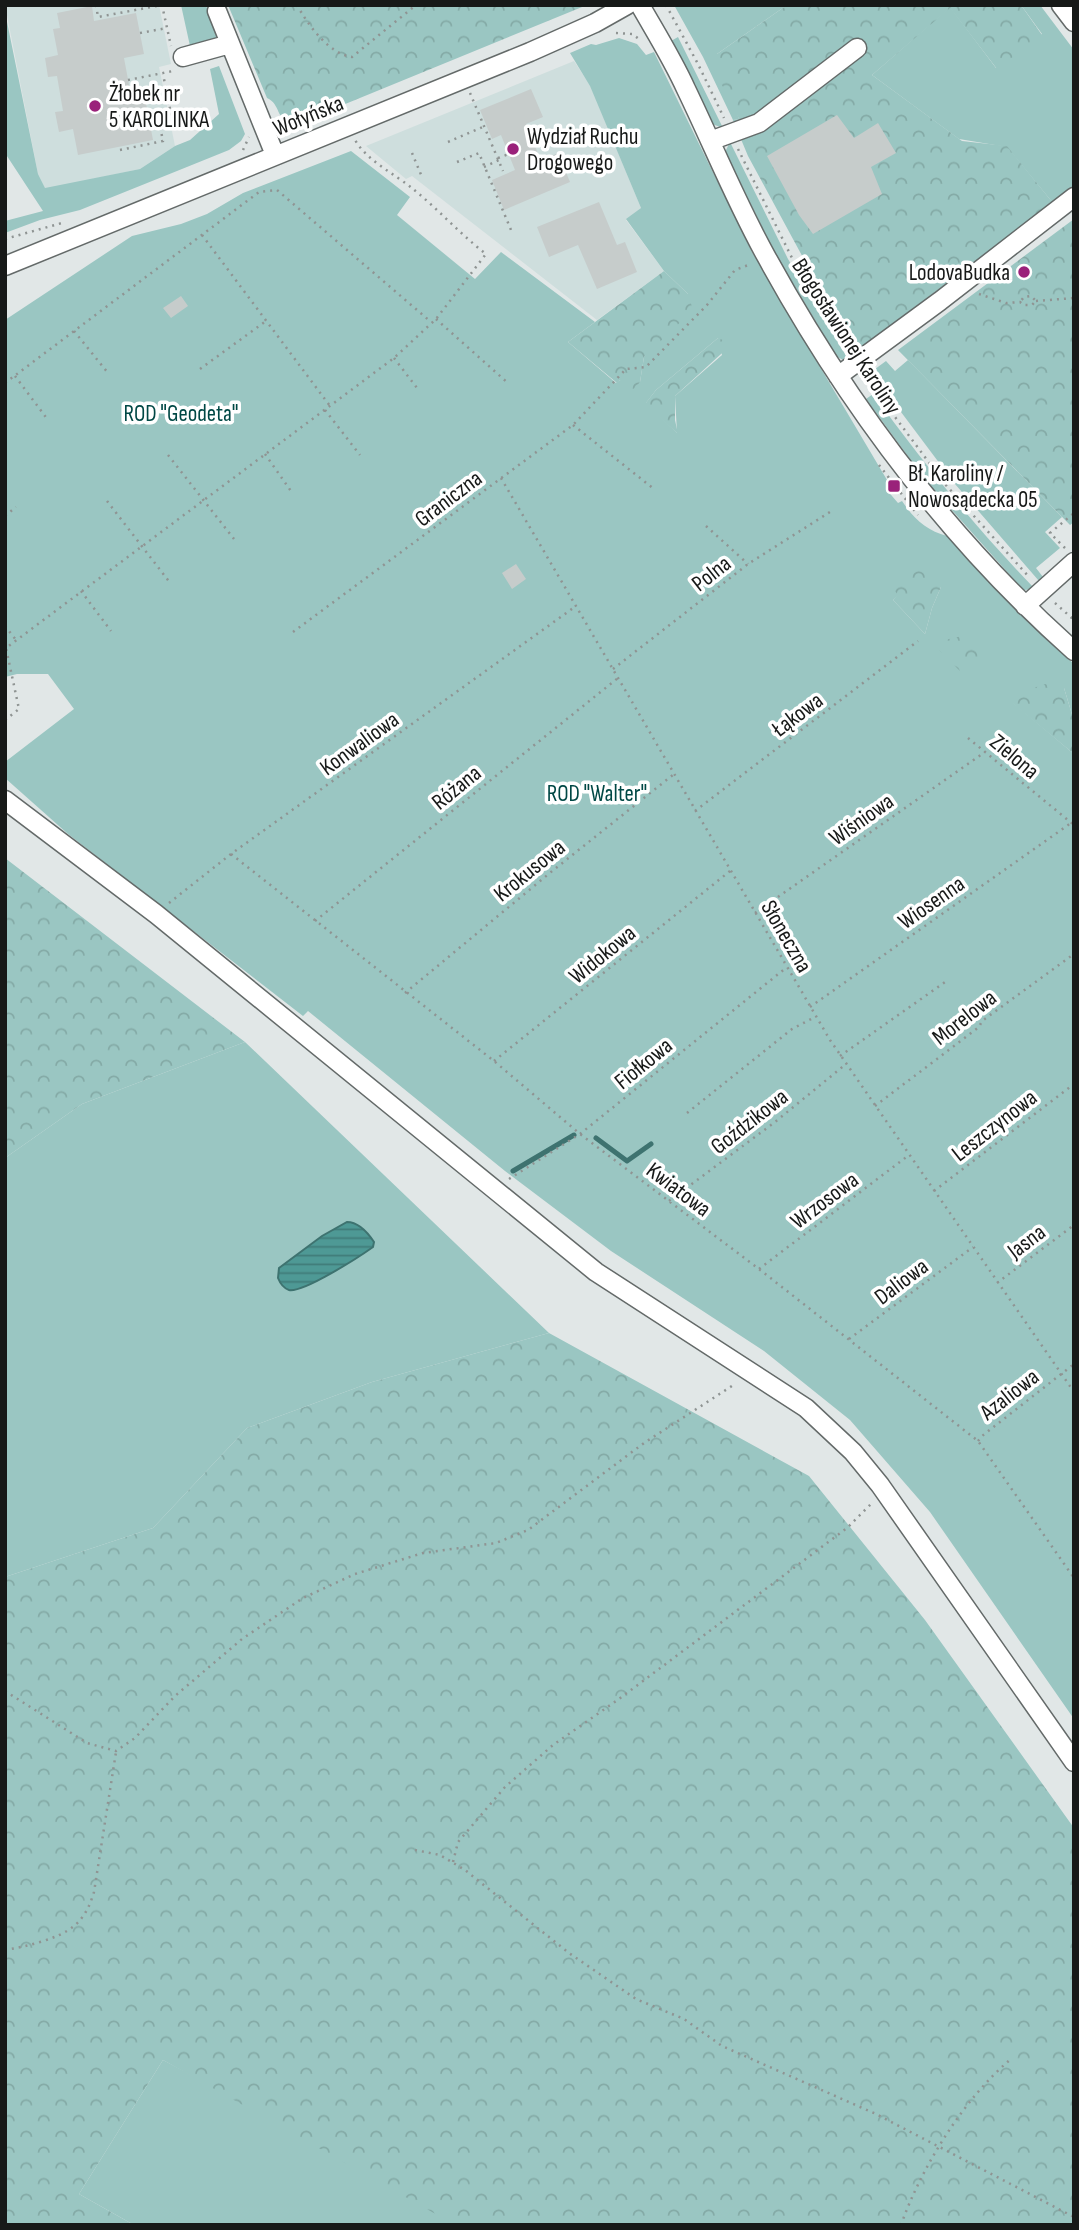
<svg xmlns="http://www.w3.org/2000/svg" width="1079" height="2230" font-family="'Sofia Sans Condensed',sans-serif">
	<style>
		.built { fill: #cededd }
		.green { fill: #9ac6c2; fill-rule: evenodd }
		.forest { fill: url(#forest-crowns) }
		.water { fill: url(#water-rules); stroke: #3e7370; stroke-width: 2 }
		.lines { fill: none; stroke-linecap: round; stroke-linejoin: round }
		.stream { stroke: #3e7370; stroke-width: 5 }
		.building { fill: #c6cccb }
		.minor-casing { stroke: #646a69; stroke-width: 21 }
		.path { stroke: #8f9493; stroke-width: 2.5; stroke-dasharray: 2 5; stroke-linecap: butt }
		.minor { stroke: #fff; stroke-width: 18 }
		.poi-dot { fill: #9a217a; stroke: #fff; stroke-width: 2.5 }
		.labels { text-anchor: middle; stroke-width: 7; stroke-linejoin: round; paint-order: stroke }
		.poi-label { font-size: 23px; fill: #171918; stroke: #fff; text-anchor: start }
		.street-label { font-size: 23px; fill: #171918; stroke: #fff }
		.park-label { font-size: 23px; fill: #004845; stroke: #fff }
	</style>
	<defs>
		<pattern id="forest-crowns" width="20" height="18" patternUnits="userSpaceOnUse" patternTransform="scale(1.75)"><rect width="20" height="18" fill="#9ac6c2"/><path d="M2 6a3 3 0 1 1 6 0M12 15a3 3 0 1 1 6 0" fill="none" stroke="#84aaa6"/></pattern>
		<pattern id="water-rules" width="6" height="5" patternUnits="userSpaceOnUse" patternTransform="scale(1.75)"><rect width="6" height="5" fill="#4e9995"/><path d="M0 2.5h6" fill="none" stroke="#407c79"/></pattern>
	</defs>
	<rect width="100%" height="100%" fill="#e1e7e7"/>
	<path class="built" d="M5 5H159L171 64 159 67 175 146 140 169 45 189 38 174Z
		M574 61 590 85 641 208 626 220 664 271 597 320 412 176 406 179 366 146Z"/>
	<path class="green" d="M181 5H206L217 39 190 46Z
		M674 5H787L717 54 739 119 733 120 703 57Z
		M1021 5H1040L1074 50V187L1053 203 1007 147 959 139 872 75 950 7 996 68 1042 34Z
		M5 12 38 174 45 188 140 169 175 146 190 140 219 114 210 69 219 66 245 134 241 141 229 150 177 171 80 210 40 220 5 233V221L43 211 5 153Z
		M678 37 723 128 712 124 671 41Z
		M619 38 637 44 646 55 654 52 752 252 890 485 886 489 898 503 902 501C913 518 927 531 947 536L1018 611 1074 664V721L1064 688 1012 702 1074 754V1719L930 1512 850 1420 764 1351 611 1251 505 1171 308 1011 303 1016 68 834 5 778V762L74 709 48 674H17L5 677V320L132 236 181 224 207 214 243 193 351 151 410 197 397 215 475 279 501 252 595 322 568 342 616 383 620 380 640 382 644 357 688 294 664 271 626 219 641 208 590 86 570 53 591 44 596 45ZM718 338 722 355 675 396 677 433 646 403 656 390ZM891 585 941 587 932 608 925 634 893 600 899 595Z
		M730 142 788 259 848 359 843 360 836 356 774 251 725 152Z
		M908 360 1062 517 1045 532 1060 548 1036 568 1043 577 1039 581 955 484 871 372 886 361 895 371Z
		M873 394C923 463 976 528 1035 589L1024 590 1016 582 926 481 866 399Z
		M245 1042 549 1333 372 1382 247 1428 153 1528 5 1577V1158L82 1104Z
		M163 2060 475 2225H134L79 2194Z"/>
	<path class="forest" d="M228 5H587L294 125C275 120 281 104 267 98Z
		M787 5H1021L1042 35 997 69 950 8 872 75 962 141 1007 146 1053 203 862 347 858 344 852 348 748 156 733 120 739 119 710 61 717 54Z
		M1074 219V522L1070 525 898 350Z
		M664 271 688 294 693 310 644 357 640 382 632 391 620 380 617 383 568 342Z
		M718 338 732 344 675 396V420L678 434 645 404 656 390Z
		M925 564 941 587 932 608 925 634 893 600 898 595 890 585Z
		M962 636 985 649 974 681 969 680 932 643Z
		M1045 684 1064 688 1074 721V754L1011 702 1022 692Z
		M5 858 245 1042 82 1104 5 1158Z
		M549 1333 809 1476 925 1620 1074 1828V2225H455L163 2060 79 2194 134 2225H5V1577L153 1528 247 1428 372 1382Z"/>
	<path class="water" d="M347 1222C359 1222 368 1233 374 1242L373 1247C359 1257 303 1293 289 1290 283 1288 280 1283 278 1278L279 1268 322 1236Z"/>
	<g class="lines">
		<path class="stream" d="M596 1138 627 1161 651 1144
			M513 1171 574 1135"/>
	</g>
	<path class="building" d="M92 6 94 21 136 13 144 54 124 58 132 101 145 98 153 140 78 155 73 129 59 132 55 112 63 111 57 76 48 77 45 58 58 55 53 29 60 28 57 13Z
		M531 89 543 117 526 124 541 161 558 153 570 182 504 210 492 180 515 170 501 135 492 139 480 110Z
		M837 115 854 138 878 123 896 153 871 167 882 194 813 234 799 215 767 156Z
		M599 202 617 245 625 242 637 272 597 289 578 245 549 257 537 227Z
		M181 296 188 306 171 318 163 308Z
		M516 564 526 579 512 589 502 573Z"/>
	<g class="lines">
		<g class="minor-casing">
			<path id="minor" d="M640 5C656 33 673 60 686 89 713 145 736 202 766 256 846 402 949 540 1074 651
				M1061 5 1074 22
				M217 11 275 155
				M183 57 230 44
				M710 141 759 123 857 48
				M5 266 530 52 595 23 627 5
				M838 376 940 301 1074 197
				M1025 606 1074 562
				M5 800 156 914 596 1272 806 1408 853 1452 880 1485 1074 1762"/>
		</g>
		<path class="path" d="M96 5 98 17 162 5 171 46
			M297 5C308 25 329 54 352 57L416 5
			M666 5 698 64 724 118
			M140 33 167 28
			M616 33 632 34 639 39
			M128 80 173 71
			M470 93 503 171
			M149 119 171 114 163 74
			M281 124 294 129
			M448 142 485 126
			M738 149 795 264 846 349
			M120 150 163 141 158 117
			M243 150 249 137
			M412 153 422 177
			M498 158 509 154
			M457 162 479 153 511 230
			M484 167 499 160
			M202 235 330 406
			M5 239 62 223
			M979 294 1006 303 1020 302 1024 305H1032L1036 301 1031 296 1024 297 1020 302
			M1036 301 1074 298
			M436 319 509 384
			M74 331 108 373
			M394 358 417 388
			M200 369 266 321
			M15 376 48 420
			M866 378 945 484 1030 578
			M5 383 259 192 277 190 431 322
			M325 410 360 455
			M573 425 654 489
			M265 454 293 494
			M168 455 234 539
			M879 465 918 515
			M501 478 830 1040 1074 1392
			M107 501 171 584
			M5 516 16 507
			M706 526 748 564
			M1065 548 1050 533 1074 513
			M81 591 111 631
			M1055 603 1074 620
			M5 626 16 640
			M293 632 573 425 626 369 646 367 707 305 735 270 751 264
			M613 669 748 564 833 510
			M5 720 19 709 6 648 394 358 436 319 486 254C460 234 438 209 413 189 395 174 367 161 355 140
			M968 738 1074 825
			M695 811 918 641
			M231 854 494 1061 580 1134 759 1269 978 1441 1074 1578
			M169 903 231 854 576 606
			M755 913 985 752
			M315 921 618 678
			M405 993 551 872 674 774
			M810 1007 1071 823
			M840 1056 948 980
			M494 1061 730 871
			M875 1106 979 1027 982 1021 1074 954
			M687 1113 792 1029 815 1017
			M509 1179 580 1134 787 967
			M934 1191 1074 1084
			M669 1201 775 1122 846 1064
			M759 1269 909 1155
			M997 1283 1074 1225
			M849 1339 973 1247
			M978 1441 982 1436 1074 1364
			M5 1691 87 1743 116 1751 135 1738 175 1696 242 1639 303 1598 355 1574 423 1553 496 1543 528 1530 644 1443 735 1384
			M415 1850 440 1855 465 1870 569 1953 636 1999 684 2019 722 2046 876 2114 1074 2217
			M453 1862 458 1842 505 1787 553 1745 619 1699 847 1528 872 1503
			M5 1950C24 1947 59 1939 74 1926 85 1917 90 1905 94 1892L116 1752
			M901 2225C921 2168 964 2098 1011 2059"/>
		<use href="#minor" class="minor"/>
	</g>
	<g class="poi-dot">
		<circle cx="95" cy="106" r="7"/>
		<circle cx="513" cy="149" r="7"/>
		<circle cx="1024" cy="272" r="7"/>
		<rect x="887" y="479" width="14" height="14" rx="3.5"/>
	</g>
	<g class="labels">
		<g class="poi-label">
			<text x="109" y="101">Żłobek nr<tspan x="109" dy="26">5 KAROLINKA</tspan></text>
			<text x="527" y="144">Wydział Ruchu<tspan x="527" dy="26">Drogowego</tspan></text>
			<text x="1010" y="280" text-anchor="end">LodovaBudka</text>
			<text x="908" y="481">Bł. Karoliny /<tspan x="908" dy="26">Nowosądecka 05</tspan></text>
		</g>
		<g class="street-label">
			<text transform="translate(308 115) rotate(-22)" y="8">Wołyńska</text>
			<text transform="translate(847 336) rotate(57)" y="8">Błogosławionej Karoliny</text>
			<text transform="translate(448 498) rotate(-37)" y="8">Graniczna</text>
			<text transform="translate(711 573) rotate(-38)" y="8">Polna</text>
			<text transform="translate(797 714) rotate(-37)" y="8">Łąkowa</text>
			<text transform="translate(359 743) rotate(-36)" y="8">Konwaliowa</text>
			<text transform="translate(1015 756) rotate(40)" y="8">Zielona</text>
			<text transform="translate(456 787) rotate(-39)" y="8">Różana</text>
			<text transform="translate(861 819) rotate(-35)" y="8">Wiśniowa</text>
			<text transform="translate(529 870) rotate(-39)" y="8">Krokusowa</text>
			<text transform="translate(931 902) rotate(-35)" y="8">Wiosenna</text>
			<text transform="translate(787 936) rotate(60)" y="8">Słoneczna</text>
			<text transform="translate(602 954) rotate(-39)" y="8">Widokowa</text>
			<text transform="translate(964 1017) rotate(-38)" y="8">Morelowa</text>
			<text transform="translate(643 1063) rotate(-39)" y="8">Fiołkowa</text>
			<text transform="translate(749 1121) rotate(-38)" y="8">Goździkowa</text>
			<text transform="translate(994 1125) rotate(-38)" y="8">Leszczynowa</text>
			<text transform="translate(679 1189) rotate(37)" y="8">Kwiatowa</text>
			<text transform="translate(824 1200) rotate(-37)" y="8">Wrzosowa</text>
			<text transform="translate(1026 1241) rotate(-37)" y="8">Jasna</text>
			<text transform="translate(901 1281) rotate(-37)" y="8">Daliowa</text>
			<text transform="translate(1009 1394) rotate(-38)" y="8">Azaliowa</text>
		</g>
		<g class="park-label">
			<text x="181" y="421">ROD "Geodeta"</text>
			<text x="597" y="801">ROD "Walter"</text>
		</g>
	</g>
	<rect width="1079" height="2230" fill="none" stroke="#171918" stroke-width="14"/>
</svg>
